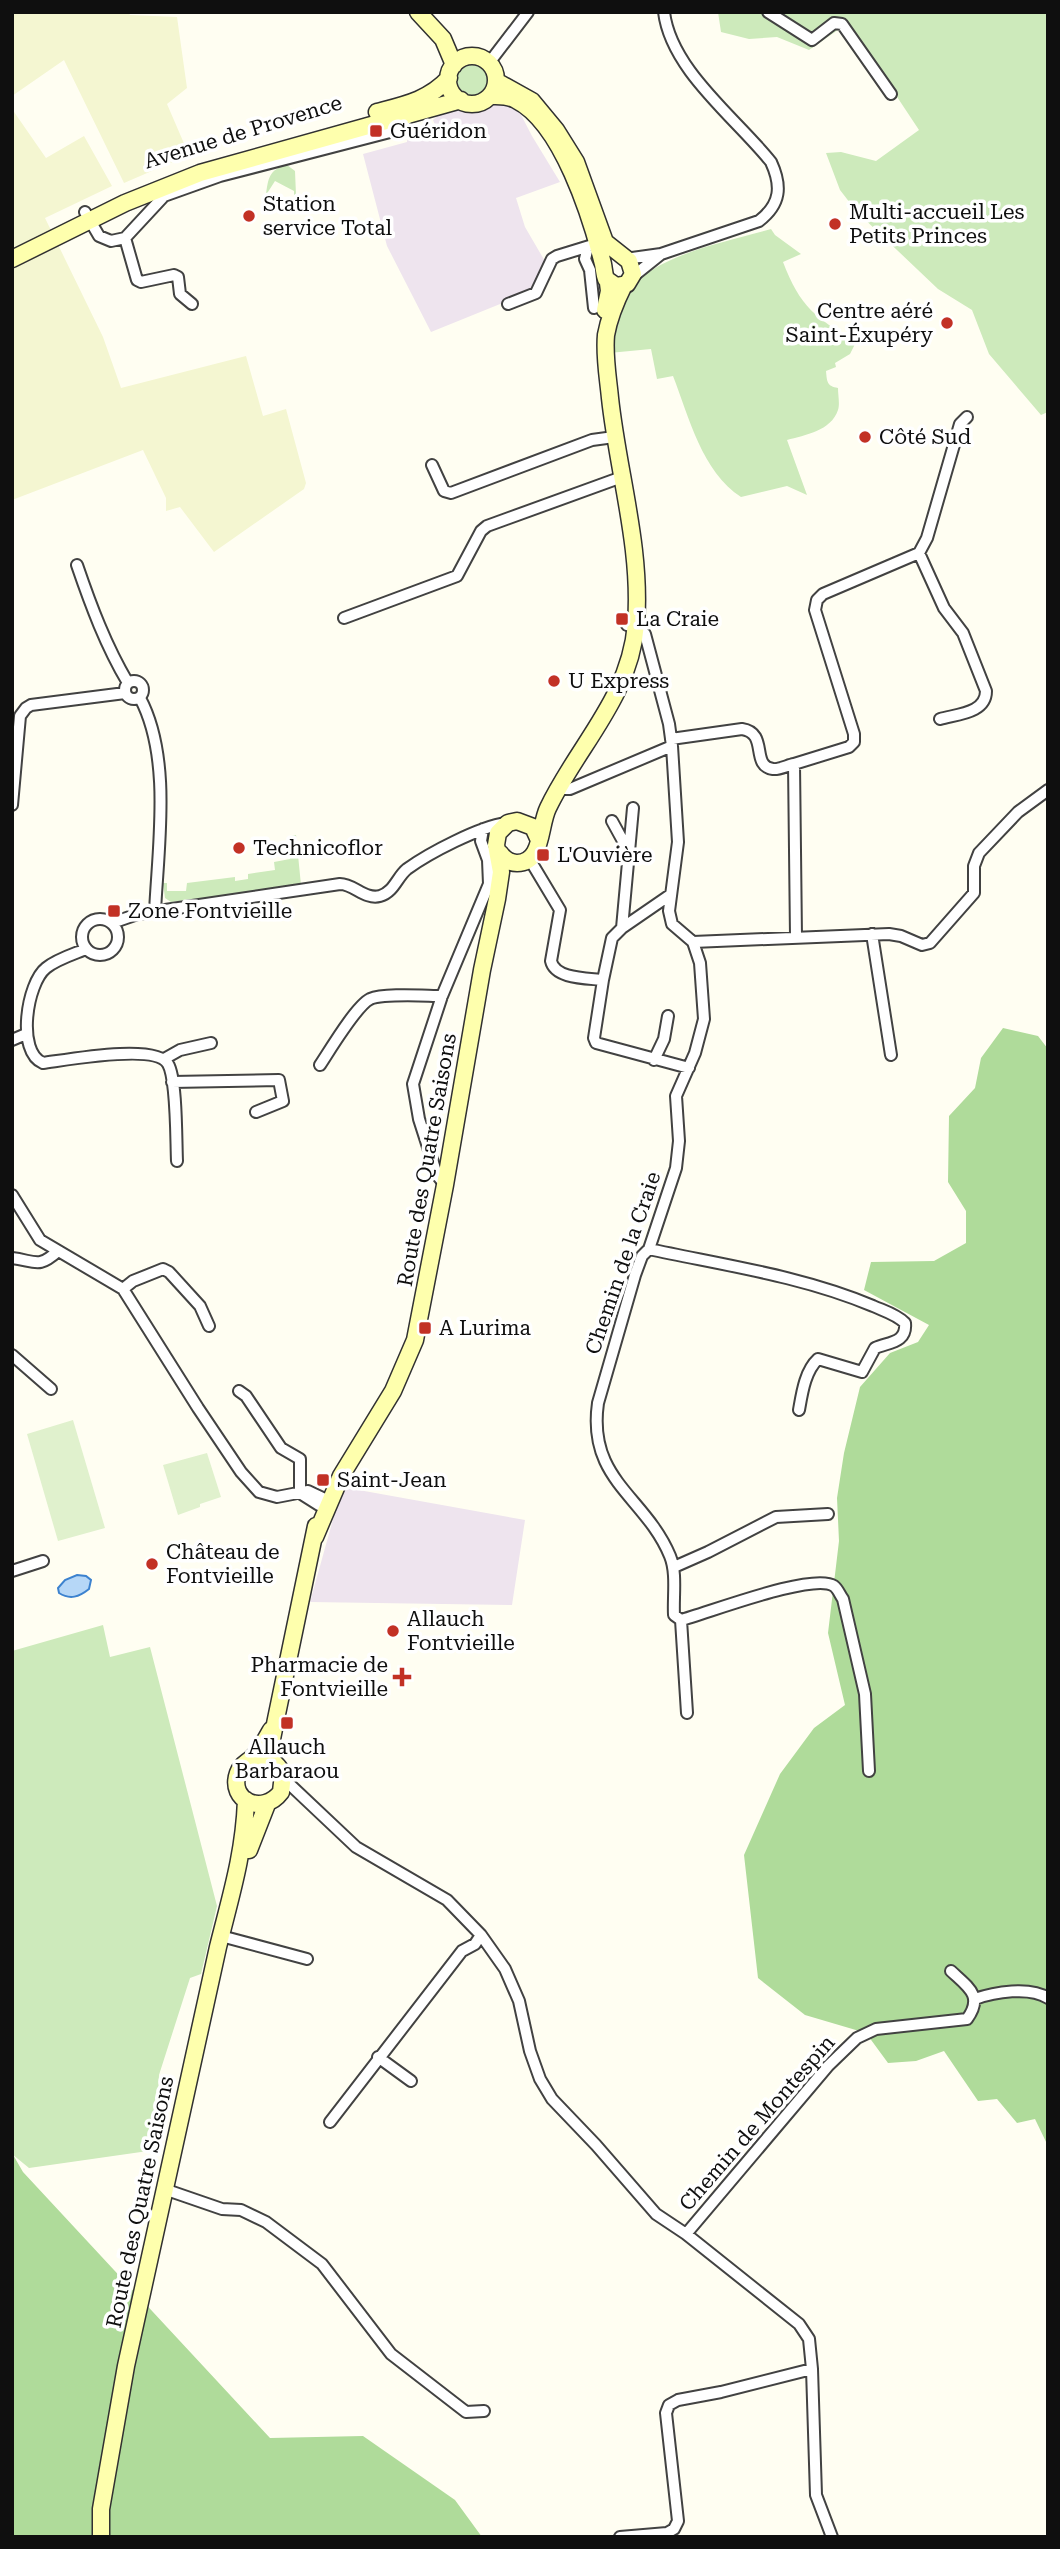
<svg xmlns="http://www.w3.org/2000/svg" width="1060" height="2549" font-family="'Roboto Serif',serif">
	<style>
		.industrial { fill: #eee4ee }
		.farmland { fill: #f4f6d1 }
		.green { fill: #cdeabb }
		.forest { fill: #afdb9a }
		.pitch { fill: #e0f1cd }
		.water { fill: #b6d7f7; stroke: #3c82cf; stroke-width: 2 }
		.lines { fill: none; stroke-linecap: round; stroke-linejoin: round }
		.street-casing { stroke: #424242; stroke-width: 14 }
		.secondary-casing { stroke: #313131; stroke-width: 19 }
		.street { stroke: #fff; stroke-width: 10 }
		.secondary { stroke: #feffad; stroke-width: 16 }
		.poi-dot { fill: #c23125; stroke: #fff; stroke-width: 2.5 }
		.labels { text-anchor: middle; stroke-width: 7; stroke-linejoin: round; paint-order: stroke }
		.poi-label { font-size: 21px; fill: #0f0f0f; stroke: #fff; text-anchor: start }
		.street-label { font-size: 21px; fill: #0f0f0f; stroke: #fff }
	</style>
	<rect width="100%" height="100%" fill="#fffef2"/>
	<path class="industrial" d="M498 103H508L518 109 532 136 560 182 516 198 525 227 546 263 535 290 431 332 387 246 363 154 407 142 408 133 430 131 435 125 433 120 441 112 454 107 478 111Z
		M342 1487 525 1520 512 1605 310 1602Z"/>
	<path class="farmland" d="M12 12H128L130 15 177 17 187 88 167 104 189 155 124 183 64 60 12 96Z
		M12 109 46 158 84 136 112 186 45 218 103 337 121 388 246 356 263 416 286 409 306 483 304 489 214 552 180 507 166 511V498L143 450 12 500Z"/>
	<path class="green" d="M718 12H1048V412L1041 415 989 354 972 310 938 289 857 212 840 190 826 153 841 152 876 161 919 130 848 23 809 50 777 37 749 39 721 32Z
		M457 80a15 15 0 1 1 30 0a15 15 0 1 1-30 0Z
		M287 165 295 171 296 195 294 196V191L275 181 266 195C268 179 269 169 287 165Z
		M771 229 775 235 801 254 783 262C800 307 816 318 856 342L850 354 835 363 836 367 826 371C827 382 827 386 838 388 838 395 840 404 838 410 831 431 805 435 787 440L807 495 787 486 741 497C702 472 689 417 673 376L657 379 651 349 609 353C613 337 614 314 622 300 647 255 724 243 771 229Z
		M296 835 301 885 171 902 165 898 163 883H167V891H186L187 883 235 877V881L248 879V874L275 870 274 862 290 859 287 837Z
		M103 1625 110 1657 150 1647 217 1906 201 1974 190 1978 159 2075 155 2150 29 2168 12 2154V1651Z"/>
	<path class="forest" d="M1003 1028 1038 1036 1048 1049V2146L1035 2119 1017 2123 997 2099 978 2101 944 2051 916 2061 888 2063 866 2033 805 2015 758 1978 744 1855 780 1774 814 1728 845 1705 828 1633 839 1541 837 1498 844 1453 860 1387 890 1353 918 1342 929 1325 864 1290 871 1262 934 1261 966 1243V1211L948 1182 949 1116 975 1088 981 1058Z
		M12 2153 23 2172 270 2438 363 2436 455 2500 482 2537H12Z"/>
	<path class="pitch" d="M73 1420 105 1528 58 1541 27 1434Z
		M207 1453 221 1497 200 1504V1507L178 1515 163 1465Z"/>
	<path class="water" d="M77 1575 86 1576 91 1580 89 1589C79 1597 70 1600 59 1593L58 1588 65 1580Z"/>
	<g class="lines">
		<g class="street-casing">
			<path id="street" d="M768 12 812 40 834 23 842 24 891 94
				M489 63 528 12
				M85 212 99 236 111 241 125 238 164 196 220 176 394 131 412 114
				M125 238 137 280 141 282 174 275 178 277 180 294 192 304
				M588 247 585 259 590 270 594 308
				M625 259 661 254
				M631 278 661 254 759 221C781 204 782 186 771 162 736 118 671 70 664 12
				M508 304 536 293 552 259 557 256 596 244
				M432 465 444 491 451 493 592 440 614 437
				M919 553 944 608 963 633 986 691C986 713 958 714 940 719
				M77 565C91 606 106 646 128 683
				M344 618 457 576 481 531 487 526 622 477
				M627 625 636 627 645 634 669 724 672 746 678 842 669 911 672 924 693 942 700 963 704 1019 695 1053 676 1096 679 1141 676 1168 649 1249 642 1256 635 1275 598 1403C587 1480 645 1496 670 1556 677 1573 673 1596 674 1615L681 1620C708 1613 813 1572 834 1586 838 1589 840 1595 843 1599L865 1694 869 1771
				M125 690a9 9 0 1 1 18 0a9 9 0 1 1-18 0Z
				M140 698C172 758 158 846 155 912
				M671 739 742 729C769 733 750 766 773 769 779 770 788 765 794 764L796 937
				M794 764 849 747 854 742V734L815 610 817 600 823 594 919 553 927 538 960 424 967 417
				M558 789H570L672 746
				M12 805 20 716 26 708 31 705 125 693
				M612 821 629 852
				M530 860 560 910 551 961C555 979 587 978 603 980L612 938 622 928 670 895
				M82 937a18 18 0 1 1 36 0a18 18 0 1 1-36 0Z
				M112 923 138 914 340 884C354 884 365 900 380 896 394 892 397 877 407 869 429 853 479 827 506 823
				M622 928 633 808
				M872 934 891 1055
				M693 942 889 934 901 936 922 945 930 943 974 893V866L979 853 1018 812 1048 790
				M86 949C74 954 57 959 46 968 27 983 16 1052 43 1063 66 1060 156 1043 168 1064 177 1079 176 1141 177 1161
				M603 980 594 1038 596 1043 689 1068
				M12 1040 26 1034
				M164 1059 180 1050 211 1043
				M654 1060 664 1039 668 1016
				M320 1065C330 1050 356 1006 370 999 384 993 426 996 442 996
				M172 1082 279 1080 283 1101 256 1112
				M445 1185 437 1175 419 1119 413 1084 442 996 489 884 488 860 481 841 483 829
				M12 1195 40 1240 123 1289 198 1408 241 1472 259 1492 277 1497 308 1491 329 1501
				M649 1249C723 1265 802 1276 873 1306 884 1311 896 1314 905 1323 907 1343 889 1342 875 1348L862 1372 818 1359C805 1371 802 1393 799 1410
				M12 1258C36 1261 38 1269 58 1251
				M123 1289 133 1281 163 1269 169 1272 200 1306 209 1326
				M12 1355 51 1389
				M239 1391 246 1396 281 1448 300 1459V1493
				M300 1493 319 1505 327 1506
				M674 1567 708 1552 776 1517 828 1514
				M12 1571 43 1561
				M681 1620 687 1713
				M284 1779 356 1847 447 1900 481 1935 505 1969 519 2001 530 2051 540 2079 552 2099 596 2145 656 2214 686 2234 799 2324 809 2339 812 2369 816 2495 832 2537
				M221 1936 307 1959
				M975 1999C994 1992 1030 1986 1048 1998
				M378 2057 411 2081
				M330 2122 462 1951 475 1944 481 1935
				M164 2189 222 2209 241 2210 266 2222 322 2264 391 2354 466 2412 484 2411
				M686 2234 828 2066 857 2038 876 2029 967 2019C984 1996 968 1987 951 1971
				M620 2537 667 2533 674 2529 678 2521 666 2413 669 2405 678 2400 721 2392 812 2369"/>
		</g>
		<g class="secondary-casing">
			<path id="secondary" d="M418 12 443 39 454 65
				M448 80a24 24 0 1 1 48 0a24 24 0 1 1-48 0Z
				M490 96C499 96 507 95 516 100 562 123 591 217 603 264 604 269 604 274 606 279L616 286 627 284 633 274 629 261 605 242 576 162 556 130 532 101 496 81
				M377 112C404 105 429 100 449 78
				M12 259 125 203 200 173 461 100
				M605 310 609 291 608 283
				M500 853C504 859 510 863 517 863 543 863 539 826 548 808 578 745 630 698 636 624 642 548 618 473 610 398 608 377 604 356 606 335 609 318 616 301 624 285
				M315 1537 341 1476 393 1391 415 1340 445 1185 482 970 497 899 501 872 496 845 498 833 508 823 517 821 533 827 538 838
				M252 1759C266 1756 276 1761 283 1774L281 1792C263 1816 228 1801 238 1773 241 1764 247 1763 253 1757 260 1750 266 1739 271 1730
				M272 1761 271 1744 276 1719 316 1526
				M249 1850 267 1804
				M101 2537V2509L126 2366 218 1947C231 1895 244 1854 246 1800"/>
		</g>
		<use href="#street" class="street"/>
		<use href="#secondary" class="secondary"/>
	</g>
	<g class="poi-dot">
		<rect x="369" y="124" width="14" height="14" rx="3.5"/>
		<circle cx="249" cy="216" r="7"/>
		<circle cx="835" cy="224" r="7"/>
		<circle cx="947" cy="323" r="7"/>
		<circle cx="865" cy="437" r="7"/>
		<rect x="615" y="612" width="14" height="14" rx="3.5"/>
		<circle cx="554" cy="681" r="7"/>
		<circle cx="239" cy="848" r="7"/>
		<rect x="536" y="848" width="14" height="14" rx="3.5"/>
		<rect x="107" y="904" width="14" height="14" rx="3.5"/>
		<rect x="418" y="1321" width="14" height="14" rx="3.5"/>
		<rect x="316" y="1473" width="14" height="14" rx="3.5"/>
		<circle cx="152" cy="1564" r="7"/>
		<circle cx="393" cy="1631" r="7"/>
		<path d="M398.5 1666.5h7v7h7v7h-7v7h-7v-7h-7v-7h7z"/>
		<rect x="280" y="1716" width="14" height="14" rx="3.5"/>
	</g>
	<g class="labels">
		<g class="poi-label">
			<text x="390" y="138">Guéridon</text>
			<text x="263" y="211">Station<tspan x="263" dy="24">service Total</tspan></text>
			<text x="849" y="219">Multi-accueil Les<tspan x="849" dy="24">Petits Princes</tspan></text>
			<text x="933" y="318" text-anchor="end">Centre aéré<tspan x="933" dy="24">Saint-Éxupéry</tspan></text>
			<text x="879" y="444">Côté Sud</text>
			<text x="636" y="626">La Craie</text>
			<text x="568" y="688">U Express</text>
			<text x="253" y="855">Technicoflor</text>
			<text x="557" y="862">L'Ouvière</text>
			<text x="128" y="918">Zone Fontvieille</text>
			<text x="439" y="1335">A Lurima</text>
			<text x="337" y="1487">Saint-Jean</text>
			<text x="166" y="1559">Château de<tspan x="166" dy="24">Fontvieille</tspan></text>
			<text x="407" y="1626">Allauch<tspan x="407" dy="24">Fontvieille</tspan></text>
			<text x="388" y="1672" text-anchor="end">Pharmacie de<tspan x="388" dy="24">Fontvieille</tspan></text>
			<text x="287" y="1754" text-anchor="middle">Allauch<tspan x="287" dy="24">Barbaraou</tspan></text>
		</g>
		<g class="street-label">
			<text transform="translate(243 132) rotate(-17)" y="7">Avenue de Provence</text>
			<text transform="translate(427 1160) rotate(-80)" y="7">Route des Quatre Saisons</text>
			<text transform="translate(623 1263) rotate(-71)" y="7">Chemin de la Craie</text>
			<text transform="translate(757 2123) rotate(-49)" y="7">Chemin de Montespin</text>
			<text transform="translate(140 2202) rotate(-78)" y="7">Route des Quatre Saisons</text>
		</g>
	</g>
	<rect width="1060" height="2549" fill="none" stroke="#0f0f0f" stroke-width="28"/>
</svg>
